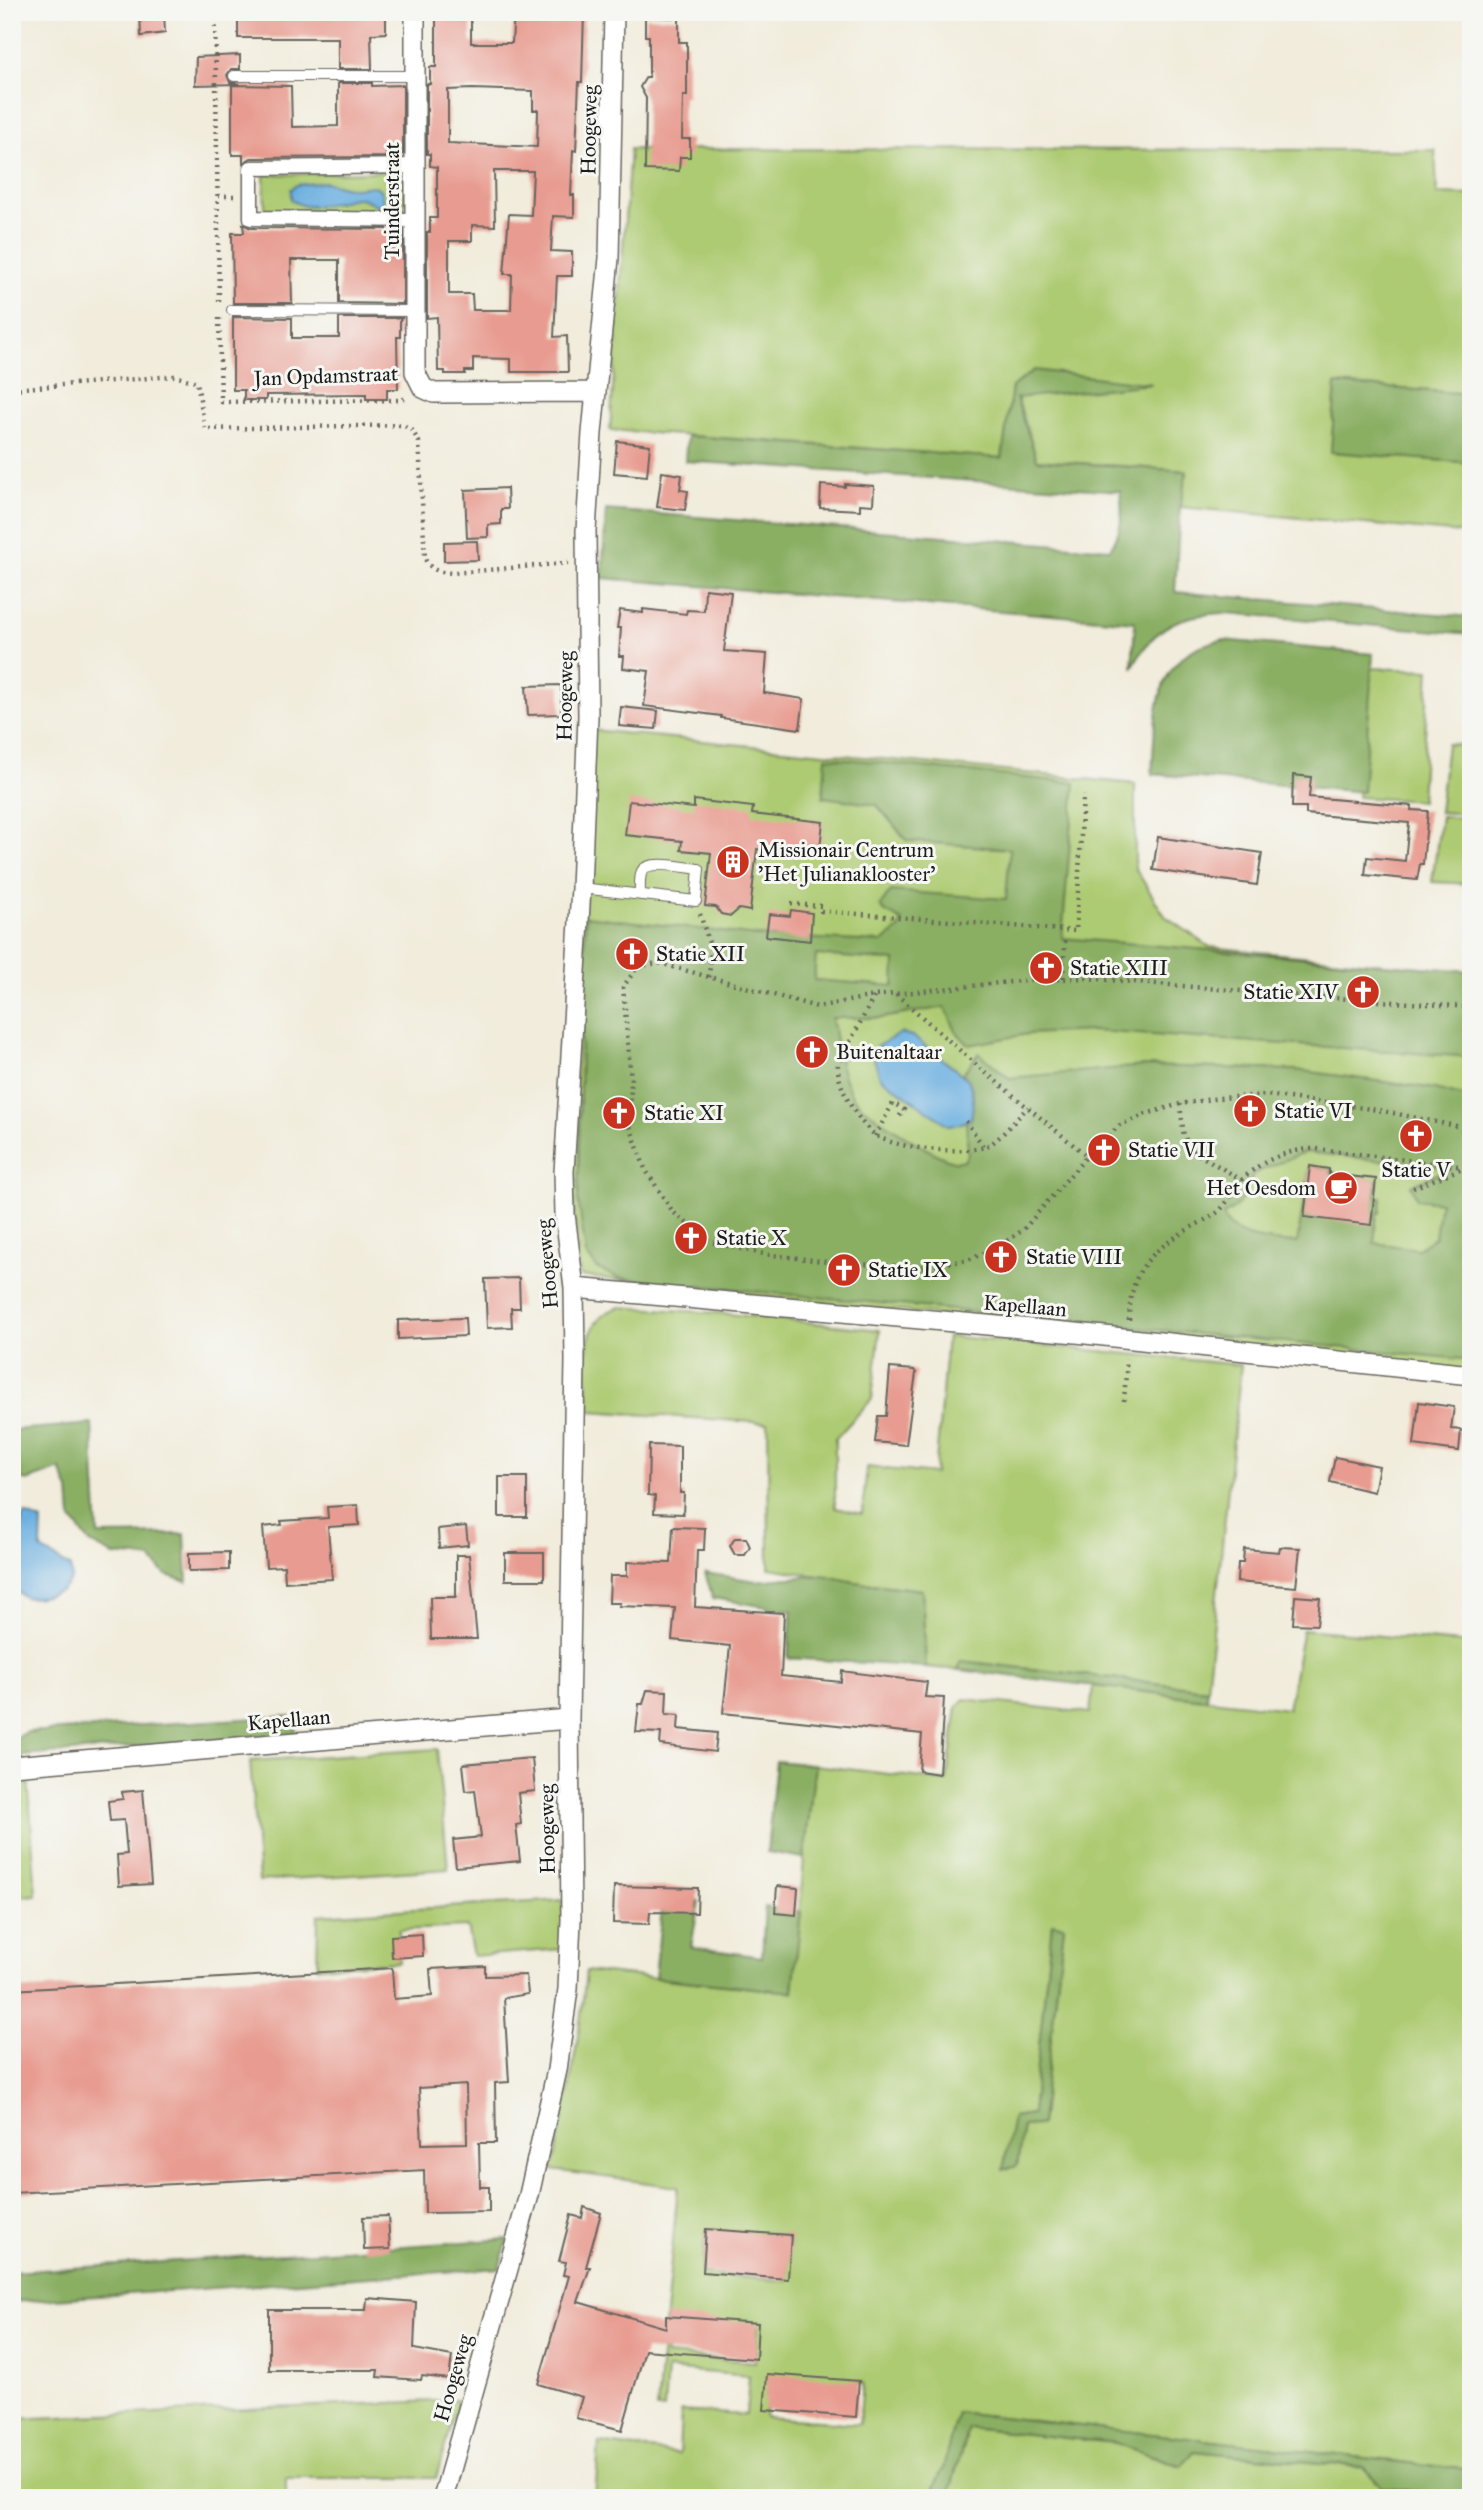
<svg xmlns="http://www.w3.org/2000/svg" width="1483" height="2510" font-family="'IM FELL Great Primer',serif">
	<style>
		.green { fill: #adcb72; stroke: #647447; stroke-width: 2; fill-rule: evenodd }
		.forest { fill: #8aaf64; stroke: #536640; stroke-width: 2; fill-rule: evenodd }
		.water { fill: #6aafe0; stroke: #43667e; stroke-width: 2 }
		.building { fill: #e89c91; fill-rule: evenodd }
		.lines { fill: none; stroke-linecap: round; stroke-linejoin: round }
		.service-casing { stroke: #67655f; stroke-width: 12 }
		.pedestrian-casing { stroke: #67655f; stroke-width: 17 }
		.minor-casing { stroke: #67655f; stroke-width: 22 }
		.path { stroke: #67655f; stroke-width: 4.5; stroke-dasharray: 2 5; stroke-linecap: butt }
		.service { stroke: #fff; stroke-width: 10 }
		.pedestrian { stroke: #fff; stroke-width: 14 }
		.minor { stroke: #fff; stroke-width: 19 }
		.labels { text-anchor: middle; stroke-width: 6; stroke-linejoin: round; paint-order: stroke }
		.street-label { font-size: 21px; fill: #1c1c1c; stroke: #f6f6f2 }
		.poi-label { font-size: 21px; fill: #1c1c1c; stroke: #f6f6f2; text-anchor: start }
	</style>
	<rect width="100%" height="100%" fill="#f6f6f2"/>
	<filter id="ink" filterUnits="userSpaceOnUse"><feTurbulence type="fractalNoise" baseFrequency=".0143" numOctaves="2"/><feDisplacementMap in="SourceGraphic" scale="14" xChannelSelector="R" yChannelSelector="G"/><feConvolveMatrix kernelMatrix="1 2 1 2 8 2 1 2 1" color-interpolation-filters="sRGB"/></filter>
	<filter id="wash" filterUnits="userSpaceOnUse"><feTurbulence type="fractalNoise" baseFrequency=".00686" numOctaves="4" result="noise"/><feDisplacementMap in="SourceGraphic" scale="28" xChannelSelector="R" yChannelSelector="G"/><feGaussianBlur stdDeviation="1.57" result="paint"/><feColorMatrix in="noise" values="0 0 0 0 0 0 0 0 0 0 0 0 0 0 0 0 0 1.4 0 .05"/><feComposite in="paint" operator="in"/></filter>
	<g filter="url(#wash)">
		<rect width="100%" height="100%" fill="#f1ecdb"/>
		<path class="green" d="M630 149 1435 150 1437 194 1471 195V394L1336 384 1331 451 1471 463V534L1180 507 1186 471 1037 460 1017 397 1147 384 1012 387 1002 458 610 430Z
			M403 171 405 177V214L265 211 264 175Z
			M1366 668 1429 670 1421 801 1358 797Z
			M592 730 1135 784V868L1165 916 1210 947 1471 973V1373L580 1276 571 1174Z
			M1447 744 1471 746V814L1439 812Z
			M1441 816 1471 819V884L1432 882Z
			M620 1307 718 1313 880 1330 872 1399 835 1439V1508L862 1514 867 1467 935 1474 947 1336 1241 1365 1207 1689 961 1661 958 1670 926 1667 922 1590 855 1582 769 1568 768 1423 590 1411C587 1375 575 1319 620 1307Z
			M1303 1629 1471 1644V2470L957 2412 943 2469 929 2498H595L599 2443 679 2454 681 2411 746 2415 749 2376 667 2369 664 2409H657L678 2187 552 2170C567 2104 580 2038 586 1971L793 1992 804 1858 815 1765 947 1781 957 1707 964 1699 1090 1713 1093 1686 1288 1709ZM1052 1924 1064 1926 1041 2124 1023 2126 1017 2166 1013 2117 1032 2114ZM706 2229 790 2236 787 2281 702 2274ZM669 2319 758 2327 755 2362 666 2355ZM768 2376 863 2383 859 2424 765 2417Z
			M437 1749 448 1869 259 1881 250 1761Z
			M28 1776 36 1895 12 1897V1777Z
			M563 1900V1949L473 1956 467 1927 399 1930V1962L317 1967 318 1915Z
			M458 2400 436 2478H286V2498H12V2419Z
			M968 2428 1116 2443 1181 2466 1194 2451 1363 2467 1383 2488 1471 2498H948Z"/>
		<path class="forest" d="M1034 370 1152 384 1016 398 1037 460 1187 471 1180 507 1175 592 1471 617V634L1227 613C1180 614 1154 625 1132 668L1135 622 602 578 606 510 1110 549C1123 528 1123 515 1120 491L685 461 687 436 1002 458 1012 387Z
			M1336 384 1471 394V463L1331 452Z
			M1223 640 1373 654 1363 792 1152 774C1156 716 1151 651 1223 640Z
			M826 757 1075 783 1062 938 1471 971V1057L1093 1031 1028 1034 969 1045 957 1033 945 1007 881 1018H832C837 1044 839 1074 853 1097 863 1111 936 1158 954 1161 957 1162 961 1161 965 1160L968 1154 966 1121 971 1119C974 1102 976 1085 962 1074L979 1053 1009 1078 1144 1066 1296 1070 1430 1088 1471 1098V1360L619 1278 598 1269 586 1254 578 1200 581 1036 586 916 758 936 882 942 899 929 902 921 884 911 880 906 891 891 1006 899 1010 849 907 841 877 805 823 797ZM816 955 895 961 894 986 814 980ZM1304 1152 1452 1168 1411 1185 1417 1199 1440 1202 1435 1237 1418 1249 1374 1243 1377 1213H1380L1381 1197 1376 1196 1378 1180 1331 1174V1169L1310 1166 1297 1243C1274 1241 1232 1241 1223 1215 1243 1205 1245 1194 1253 1174Z
			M92 1424 98 1535 185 1534 187 1582 166 1575 150 1558 113 1555 90 1543 71 1518 69 1490 60 1469 27 1481 12 1477V1430Z
			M705 1573 756 1581 823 1575 855 1582 922 1590 926 1667 788 1658 792 1611 713 1598Z
			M961 1661 1207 1689 1206 1699 958 1670Z
			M291 1716 297 1733 12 1757V1739L28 1732Z
			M776 1761 815 1765 804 1858 767 1852Z
			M663 1897 699 1901 691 1947 762 1957 765 1907 801 1912 793 1992 655 1978Z
			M1052 1923 1064 1926 1041 2125 1023 2126 1017 2166 1003 2170 1013 2117 1032 2114Z
			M508 2239 499 2268 12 2302V2272Z
			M957 2412 1471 2470V2497L1383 2488 1363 2467 1194 2451 1182 2466 1116 2443 968 2428 948 2498H929L943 2469Z"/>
		<path class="water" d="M324 182C334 184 344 188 354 188 371 188 382 178 383 204L378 206C372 203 364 197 357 198 336 200 309 215 291 199V189L297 185Z
			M901 1033 912 1036 968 1079C974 1093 974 1105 971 1119L959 1124 948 1125 880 1077 874 1059 876 1047Z
			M25 1514 42 1521 41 1549 70 1567 72 1578 62 1591 42 1597 27 1598 12 1589V1537Z"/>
		<g id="blocks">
			<path class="building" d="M140 12H164L165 33 141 36Z
				M242 12H386V33L371 34 372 69H338V38H238V19H242Z
				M448 12 471 13V43H512L514 12H584L582 82H579L576 151 573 150 571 195H574V217L553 216 551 251 572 252V276H557L554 337 567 336 568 372H511V359L473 358V371H465V374H445V371H438L437 317 427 318V232H430V218H437V167L430 166V154H427V84H430V67H436V14ZM472 89 533 91V110H538L537 147 448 143V90ZM494 171H533L531 215 509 214 504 274H512L511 310H473L472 294H449V241H472V225L495 226Z
				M645 17 679 18V42H687V96H683L682 139H690V157H680L679 171 645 170 646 98 640 87 646 77H649V36H645Z
				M240 55V69H231L227 75 230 82 240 84 195 85 196 57Z
				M338 83H372V86L403 85V154H386V157L251 158 243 163V155H232V85L291 86 292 127 338 126Z
				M243 224 251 228 387 229V232H403V304L339 303V260H291L292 303H233L232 233H244Z
				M233 317 292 318V338H339V318H403L400 319V337H397L398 389H387V399H366V394L266 395V400H244V390H233Z
				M617 441 650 445 647 476 614 473Z
				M662 472 682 475 680 490 688 491 685 510 657 507Z
				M845 484 874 486 873 505 860 504V510L820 508 821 485 845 487Z
				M507 488 508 509H501V524L488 525V537L467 538 465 490Z
				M477 541 478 560 444 561V542Z
				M705 589 731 592 724 651 767 654 764 693 804 699 800 729 721 718V716L644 706 649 671 623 668 624 656H619L621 628H617L620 610 643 613V609L686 614 687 610 704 611Z
				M561 685V714L528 715 526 686Z
				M621 707 658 711 656 729 619 726Z
				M1293 775 1311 777 1309 797 1412 806 1411 810 1428 811 1423 864H1420L1417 880 1365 875 1367 857 1405 861 1409 823 1306 814V807H1292Z
				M694 800 753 807 752 814 823 822 819 856 757 849 750 911 739 909 731 916 721 914 716 907 705 906 711 853 681 850 682 841 625 835 629 801 694 808Z
				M1158 837 1262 853 1257 885 1153 870Z
				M791 910 812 913 810 941 766 936 769 914 790 916Z
				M799 1050a12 12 0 1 1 24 0a12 12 0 1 1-24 0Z
				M1310 1166 1329 1169V1174L1376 1179 1371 1225 1304 1217Z
				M519 1278 520 1308H511L512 1327 487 1328 485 1279Z
				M465 1318 466 1336 398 1339V1320Z
				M890 1368 914 1370 916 1373 906 1445 875 1442 878 1416H886Z
				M1419 1402 1454 1407 1451 1429 1461 1430 1459 1451 1414 1445Z
				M649 1445 680 1446V1493H684L683 1514 654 1513 655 1496 648 1495Z
				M1335 1457 1379 1466 1374 1492 1330 1482Z
				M499 1477H527V1517H499Z
				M358 1505 359 1525 328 1527 332 1579 285 1582 284 1566 266 1567 263 1527 282 1525 281 1521 328 1518 327 1507Z
				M466 1526 468 1545 439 1548 438 1529Z
				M673 1527 705 1528 704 1550H697L695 1607 784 1613 781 1676 841 1682 842 1671 927 1682 925 1697 944 1698 939 1774 919 1771 922 1734 723 1713 730 1646 672 1640 675 1608 619 1606 620 1603H609L610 1576H627V1562L671 1563Z
				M735 1538H746L750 1547 745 1555H735L730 1546Z
				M1280 1547 1300 1548 1296 1587 1237 1582 1238 1563H1243L1244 1549 1279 1552Z
				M229 1552V1570L189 1571V1553Z
				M505 1553H544V1580H505Z
				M456 1555H469L477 1639H431L430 1597H456Z
				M1295 1596 1320 1598 1317 1625 1293 1624Z
				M647 1690 667 1691 666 1714 679 1715 678 1729 717 1733 715 1752 660 1745 661 1733 636 1732 639 1704H643Z
				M532 1758 535 1791 518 1793 521 1824 516 1825 520 1861 456 1867 453 1840 481 1837 475 1790 466 1791 463 1764Z
				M143 1790 151 1884 119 1886 117 1855 127 1854 124 1820 110 1821 108 1801 123 1799 122 1792Z
				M614 1886 698 1888 697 1913 650 1912 649 1924 613 1923Z
				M777 1886 798 1888 796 1915 775 1913Z
				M422 1934 423 1956 392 1958 391 1936Z
				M485 1966V1976L526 1975 528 1994 504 1998 509 2082 495 2083 496 2143H479L480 2187H489V2212L425 2213 424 2170 12 2193V1990L392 1968 394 1999 432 1996 430 1969ZM466 2085 467 2143 422 2144 419 2088Z
				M584 2207 601 2213 586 2267H590L578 2302 666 2328V2316L758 2323 756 2359 645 2350 622 2430 576 2418 582 2397 538 2384 569 2276 563 2275 566 2262 559 2261 571 2215 582 2218Z
				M388 2216 390 2249 364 2250 363 2217Z
				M706 2229 791 2235 788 2279 703 2272Z
				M367 2298 416 2302 414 2349 452 2356 449 2379 422 2376 421 2380 377 2377 378 2370H269V2310H366Z
				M767 2374 859 2381 856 2417 764 2410Z"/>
		</g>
	</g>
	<g filter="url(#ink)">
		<use href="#blocks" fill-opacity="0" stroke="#67655f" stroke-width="2"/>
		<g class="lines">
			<g class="service-casing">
				<path id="service" d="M234 76H415
					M232 310 415 311
					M581 888 696 901 699 869C687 868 649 859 642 871 639 877 640 888 640 895"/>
			</g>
			<g class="pedestrian-casing">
				<path id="pedestrian" d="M415 220 251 218V168L415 166"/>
			</g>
			<g class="minor-casing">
				<path id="minor" d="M415 12V372L423 388 434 393 596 392
					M574 1288 1076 1333 1471 1375
					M12 1766 569 1719
					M443 2498 529 2195 557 2070 568 1989 571 1920 569 1719 575 1360 574 1288 565 1214 564 1172 581 888 588 717 586 531 592 433 609 258 614 12"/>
			</g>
			<path class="path" d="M215 12 219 302
				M218 196H236
				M219 318 221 402 402 400 407 397
				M12 389 174 376 197 382 205 429 403 425 412 430 419 442 425 559C432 572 440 572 453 573L568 563
				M791 904 821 906V911L1076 931 1083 795
				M700 914 711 949 709 978
				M1063 978 1065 938
				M896 994 981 1069 1087 1156
				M874 997 838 1064C836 1085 857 1121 874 1134 892 1149 968 1156 989 1145 999 1140 1019 1116 1028 1107
				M1471 1007 1289 995 1086 978 1029 980 874 996 817 1007 659 963 638 966 623 987 631 1080 630 1126 645 1169 673 1212 710 1242 764 1254 838 1263 920 1267 968 1260 998 1247 1023 1230 1087 1156 1120 1125 1146 1114 1180 1104 1219 1098 1267 1095 1378 1110 1456 1126 1471 1134
				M1180 1104 1184 1137 1196 1153 1242 1180
				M966 1121 983 1146
				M875 1136 893 1103 904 1110 899 1117
				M1413 1188 1463 1168
				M1129 1320C1130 1270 1149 1253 1190 1228 1199 1223 1210 1218 1218 1212 1227 1204 1233 1191 1240 1182 1258 1161 1291 1148 1317 1149L1456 1166 1471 1165
				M1124 1401 1127 1359"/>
			<use href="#service" class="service"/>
			<use href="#pedestrian" class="pedestrian"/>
			<use href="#minor" class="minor"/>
		</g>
	</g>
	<defs>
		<g id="building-disc" transform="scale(1.75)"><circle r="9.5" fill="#c8321e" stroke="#f6f6f2"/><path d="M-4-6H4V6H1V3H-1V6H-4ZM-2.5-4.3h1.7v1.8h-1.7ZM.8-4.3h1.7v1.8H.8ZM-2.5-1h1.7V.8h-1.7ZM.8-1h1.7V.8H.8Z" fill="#fff"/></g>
		<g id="church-disc" transform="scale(1.75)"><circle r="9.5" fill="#c8321e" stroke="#f6f6f2"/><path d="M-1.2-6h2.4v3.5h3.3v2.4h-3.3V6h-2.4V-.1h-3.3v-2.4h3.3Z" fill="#fff"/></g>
		<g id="cafe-disc" transform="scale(1.75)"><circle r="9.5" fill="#c8321e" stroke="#f6f6f2"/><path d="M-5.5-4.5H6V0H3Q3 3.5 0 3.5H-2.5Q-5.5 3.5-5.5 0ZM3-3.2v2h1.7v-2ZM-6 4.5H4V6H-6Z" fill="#fff"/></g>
	</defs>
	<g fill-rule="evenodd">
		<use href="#building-disc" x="733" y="862"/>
		<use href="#church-disc" x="632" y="954"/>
		<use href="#church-disc" x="1046" y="968"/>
		<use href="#church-disc" x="1363" y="992"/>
		<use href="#church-disc" x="812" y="1052"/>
		<use href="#church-disc" x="1250" y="1111"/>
		<use href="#church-disc" x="619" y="1113"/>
		<use href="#church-disc" x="1416" y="1136"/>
		<use href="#church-disc" x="1104" y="1150"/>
		<use href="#cafe-disc" x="1341" y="1188"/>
		<use href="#church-disc" x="691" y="1238"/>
		<use href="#church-disc" x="1001" y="1257"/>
		<use href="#church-disc" x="844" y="1270"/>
	</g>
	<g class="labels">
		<g class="street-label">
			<text transform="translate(589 130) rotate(-89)" y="7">Hoogeweg</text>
			<text transform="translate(392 201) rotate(-90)" y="7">Tuinderstraat</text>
			<text transform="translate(326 376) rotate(-2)" y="7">Jan Opdamstraat</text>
			<text transform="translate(565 696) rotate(-89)" y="7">Hoogeweg</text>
			<text transform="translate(547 1264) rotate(-95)" y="7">Hoogeweg</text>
			<text transform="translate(1025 1306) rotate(5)" y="7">Kapellaan</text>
			<text transform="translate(289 1720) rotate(-5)" y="7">Kapellaan</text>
			<text transform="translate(547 1829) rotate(-91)" y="7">Hoogeweg</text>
			<text transform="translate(453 2378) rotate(-74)" y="7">Hoogeweg</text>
		</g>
		<g class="poi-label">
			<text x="758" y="857">Missionair Centrum<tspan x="758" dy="24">'Het Julianaklooster'</tspan></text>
			<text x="656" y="961">Statie XII</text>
			<text x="1070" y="975">Statie XIII</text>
			<text x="1338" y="999" text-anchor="end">Statie XIV</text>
			<text x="836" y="1059">Buitenaltaar</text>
			<text x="1274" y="1118">Statie VI</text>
			<text x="644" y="1120">Statie XI</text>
			<text x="1128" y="1157">Statie VII</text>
			<text x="1416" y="1177" text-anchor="middle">Statie V</text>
			<text x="1316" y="1195" text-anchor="end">Het Oesdom</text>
			<text x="716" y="1245">Statie X</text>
			<text x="1026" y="1264">Statie VIII</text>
			<text x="868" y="1277">Statie IX</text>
		</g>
	</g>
	<rect width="1483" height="2510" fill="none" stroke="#f6f6f2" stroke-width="42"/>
</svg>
